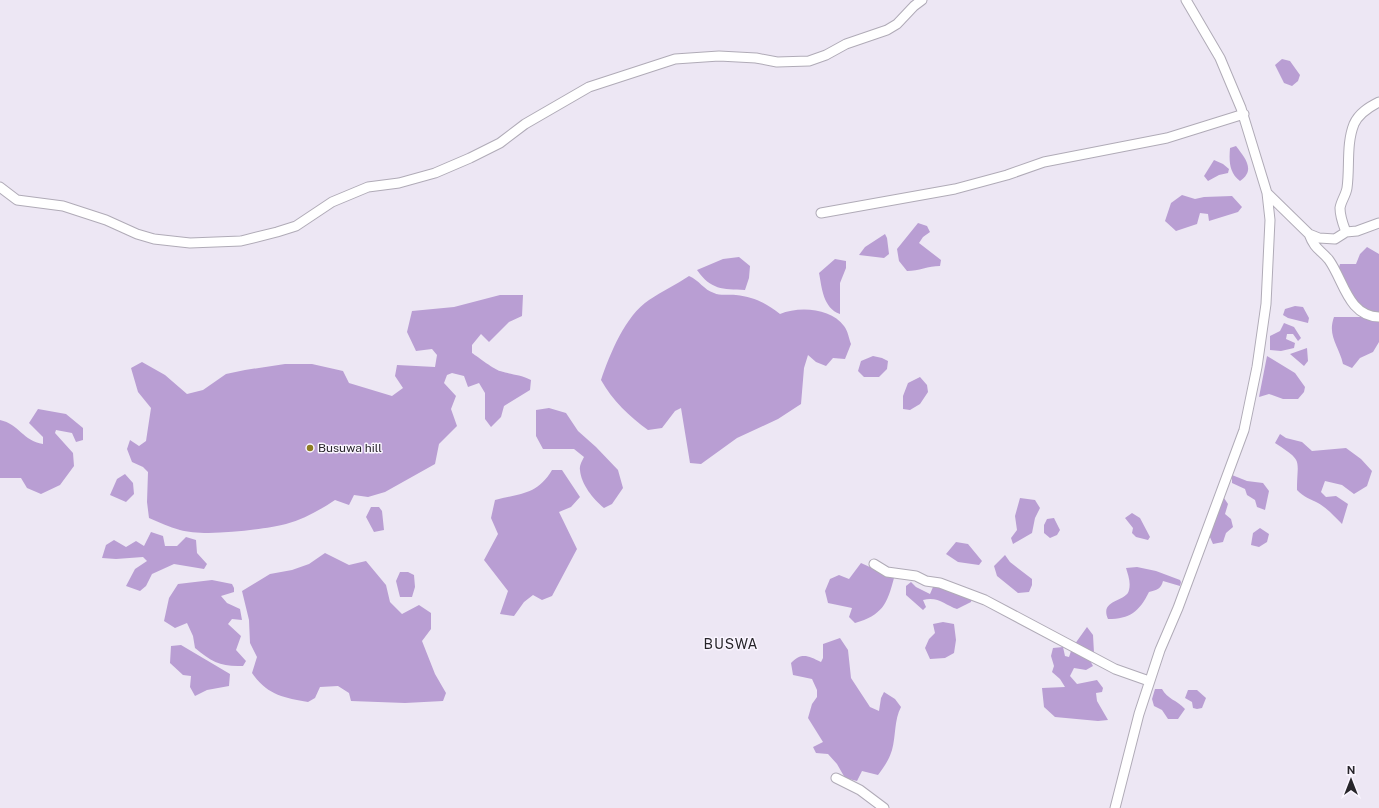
<svg xmlns="http://www.w3.org/2000/svg" width="1379" height="808" font-family="'Public Sans',sans-serif">
	<style>
		.forest { fill: #b99ed3 }
		.lines { fill: none; stroke-linecap: round; stroke-linejoin: round }
		.minor-casing { stroke: #b0abb7; stroke-width: 11 }
		.minor { stroke: #fff; stroke-width: 9 }
		.poi-dot { fill: #8e7d23; stroke: #faf5ff; stroke-width: 1.5 }
		.labels { text-anchor: middle; stroke-width: 3; stroke-linejoin: round; paint-order: stroke }
		.poi-label { font-size: 12px; fill: #27252a; stroke: #faf5ff; text-anchor: start }
		.quarter-label { font-size: 14px; letter-spacing: 1px; fill: #27252a; stroke: #faf5ff }
	</style>
	<rect width="100%" height="100%" fill="#ede7f4"/>
	<path class="forest" d="M1282 59 1290 61 1300 75 1298 81 1292 86 1284 83 1275 65Z
		M1236 146C1245 158 1256 170 1240 181 1229 173 1229 161 1230 148Z
		M1214 160 1223 164 1229 169 1228 173 1219 175 1208 181 1204 176Z
		M1182 195 1195 199 1204 197 1232 196 1242 207 1238 212 1209 221 1208 214 1200 213 1197 224 1176 231 1165 221 1171 203Z
		M918 223 927 226 930 232 923 237 919 243 941 260 940 266C928 266 919 271 907 271L899 261 897 249Z
		M885 234 887 238 889 254 884 258 859 255 865 247Z
		M1367 247 1379 254V314C1356 310 1348 290 1338 271L1340 264H1356L1360 254Z
		M739 257 750 266 749 278 745 290C722 289 711 290 697 270L723 259Z
		M835 259 846 261V268L840 283V314C823 308 822 288 819 273Z
		M689 276C699 280 704 290 714 293 720 296 729 294 736 295 754 297 766 303 780 314 799 306 831 308 844 326 848 331 849 339 851 344L845 359 833 358 826 366 816 362 808 355 804 368 801 404 778 419 737 438 701 464 690 463 681 408 675 411 662 428 648 430C630 417 612 400 601 380 610 354 625 316 649 300 662 291 676 285 689 276Z
		M500 295H523L522 316 509 322 489 342 481 334 472 345V353C478 357 495 370 500 371 512 375 519 374 531 380L530 390 504 406 501 417 491 427 485 419V393L479 383 468 387 464 376 452 373 447 375 444 383 456 396 451 409 457 426 439 444 435 464 385 492 368 497 354 495 349 505 335 500C320 510 304 519 286 524 261 530 204 537 180 530 169 527 159 522 149 518L147 502 148 472 143 467 132 462 127 449 130 440 139 446 146 441 151 408 138 392 131 368 142 362 165 375 187 394 203 390 226 374 245 370 285 364H312L343 371 349 383 392 396 403 388 395 376 397 365 435 367 437 355 432 349 416 351 407 332 412 311 454 307Z
		M1295 306 1303 307 1309 318 1308 323 1288 318 1283 315 1285 309Z
		M1334 317H1361L1379 322V342L1373 352 1360 358 1352 368 1343 364C1339 346 1327 336 1334 317Z
		M1284 323 1294 327 1301 338 1298 341 1293 334H1287L1286 339 1295 343 1294 348 1281 351 1270 350V336L1280 331Z
		M1307 348 1308 361 1304 366 1290 354Z
		M873 356 882 358 888 361 887 369 879 377H864L858 371 861 361Z
		M1267 356 1295 373 1305 387 1304 392 1298 399H1283L1269 394 1259 397Z
		M920 377 927 385 928 392 920 404 910 410 903 409V396L908 383Z
		M549 408 566 413 578 431 596 447 618 470 623 488 612 504 604 508C593 499 581 484 580 470 579 466 582 461 584 457L574 449H543L536 436V410Z
		M38 409 66 414 83 428V440L76 442 72 433 56 430 55 433 73 453 74 466 60 485 41 494 27 488 21 478H0V420C19 424 23 441 43 444V437L29 423Z
		M1280 434 1286 438 1302 442 1312 451 1346 448 1361 459 1372 471 1367 486 1354 494 1342 485 1325 481 1321 492 1326 497 1336 496 1348 504 1342 524C1335 517 1327 508 1318 503 1310 499 1304 497 1297 490 1297 458 1304 462 1275 443Z
		M552 470H562L580 497 571 507 559 512 577 549 552 596 542 600 533 595 524 602 514 616 500 614 508 591 484 560 498 534 491 518 495 500C521 493 537 495 552 470Z
		M125 474 133 483 134 494 126 502 110 495 117 479Z
		M1232 475 1247 481 1263 483 1269 491 1265 510 1257 507 1255 500 1247 495 1245 489 1232 483Z
		M1020 498 1035 500 1040 508 1035 518 1032 533 1013 544 1011 538 1017 530 1015 516Z
		M1224 498 1228 504 1225 514 1231 519 1233 527 1226 533 1223 542 1213 544 1209 535Z
		M371 507H379L382 511 384 530 374 532 366 517Z
		M1132 513 1140 518 1150 537 1148 540 1136 537 1132 533 1133 528 1125 518Z
		M1054 518 1060 530 1057 535 1050 538 1044 533V525L1047 519Z
		M1260 528 1269 534 1267 542 1259 547 1251 545 1253 533Z
		M151 532 163 536 165 546H177L186 537 196 540 197 553 207 564 204 569 174 564 152 574 146 586 140 591 126 586 135 569 147 561 143 557 116 559 102 558 106 545 114 540 126 547 136 541 144 546Z
		M956 542 968 544 982 561 979 565 958 562 946 554Z
		M325 553 349 565 366 561 386 585 390 602 402 614 419 605 431 613V629L422 641 435 674 446 693 443 701 405 703 351 701 349 693 338 686 320 687 315 698 308 702C284 698 267 695 252 673L257 657 250 643 249 620 242 591 270 574 292 570 309 564Z
		M1005 555 1010 562 1032 579V585L1029 592 1018 593 997 576 994 566Z
		M861 563 894 578C887 605 882 615 855 623L849 617 852 608 828 603 825 591 830 579 839 575 849 579Z
		M1137 567 1156 571 1180 580 1181 582 1180 586 1163 581C1161 589 1157 590 1149 592 1139 612 1130 619 1108 619 1099 599 1127 602 1129 590 1131 582 1128 575 1126 568Z
		M400 572H408L414 575 415 587 412 597H400L396 581Z
		M212 580 232 584 234 588V592L221 596 227 603 240 609 242 620 232 619 228 624 241 636 236 650 246 661 243 666C221 667 212 662 195 648L193 636 187 623 175 628 164 621 169 598 178 584Z
		M911 582 916 587 930 594 933 587H940L972 598 971 602 957 609C945 605 938 596 923 600L926 607 923 610 906 595V586Z
		M943 622 954 624 956 640 954 653 945 658 930 659 925 648 929 639 935 633 933 624Z
		M1087 627 1093 635 1094 653 1087 655 1093 666 1086 670 1074 668 1070 676 1077 684 1097 680 1103 688 1102 692 1096 693 1097 701 1108 720 1098 721 1055 717 1044 707 1042 688 1065 687 1060 679 1052 672 1054 666 1051 656 1053 648 1063 647 1065 656 1069 657 1072 648Z
		M840 638 848 650 851 678 870 707 879 711 881 698 884 692 895 699 901 707C894 720 896 736 892 750 889 760 884 767 878 775L862 771 857 781 845 778 837 764 828 754 816 753 813 747 823 742 808 718 812 704 817 697V690L812 679 793 675 791 663C802 652 808 656 821 662L823 658V644Z
		M181 645 230 674 229 686 207 690 195 696 190 687 191 676 183 675 170 663 171 646Z
		M1155 689H1162C1167 699 1177 700 1185 709L1178 719H1168L1162 710 1154 706 1152 699Z
		M1188 690H1197L1206 698 1202 708 1197 709 1193 708 1192 702 1185 698Z"/>
	<g class="lines">
		<g class="minor-casing">
			<path id="minor" d="M0 187 17 200 63 206 106 220 137 234 154 239 190 243 241 241 277 232 296 226 332 202 368 187 399 183 435 173 470 158 500 143 525 124 589 87 675 59 719 56 756 58 777 62 809 61 826 55 846 44 887 30 897 24 914 6 922 0
				M1267 193 1309 234 1319 238 1335 239 1346 232 1357 231 1379 223
				M821 213 955 189 1007 175 1044 162 1167 138 1244 114
				M1346 232C1343 224 1340 217 1340 208 1341 201 1346 195 1347 188 1350 167 1346 144 1354 124 1359 113 1369 107 1379 102
				M1309 234C1315 250 1320 249 1329 260 1344 281 1348 316 1379 317
				M874 564 887 572 916 576 926 581 940 583 985 600 1115 669 1149 681
				M836 778 860 790 884 808
				M1115 808 1139 714 1160 650 1178 608 1244 430 1257 367 1266 304 1270 220 1267 193 1241 108 1220 58 1186 0"/>
		</g>
		<use href="#minor" class="minor"/>
	</g>
	<circle class="poi-dot" cx="310" cy="448" r="4"/>
	<g class="labels">
		<g class="poi-label">
			<text x="318" y="452">Busuwa hill</text>
		</g>
		<g class="quarter-label">
			<text x="731" y="649">BUSWA</text>
		</g>
	</g>
	<g transform="translate(1351 780)" stroke="#faf5ff" stroke-width="3" paint-order="stroke">
	<path d="M0-3L7 15L0 10L-7 15Z" fill="#27252a"/>
	<text y="-6" font-size="11" font-weight="bold" text-anchor="middle" fill="#27252a">N</text>
	</g>
</svg>
